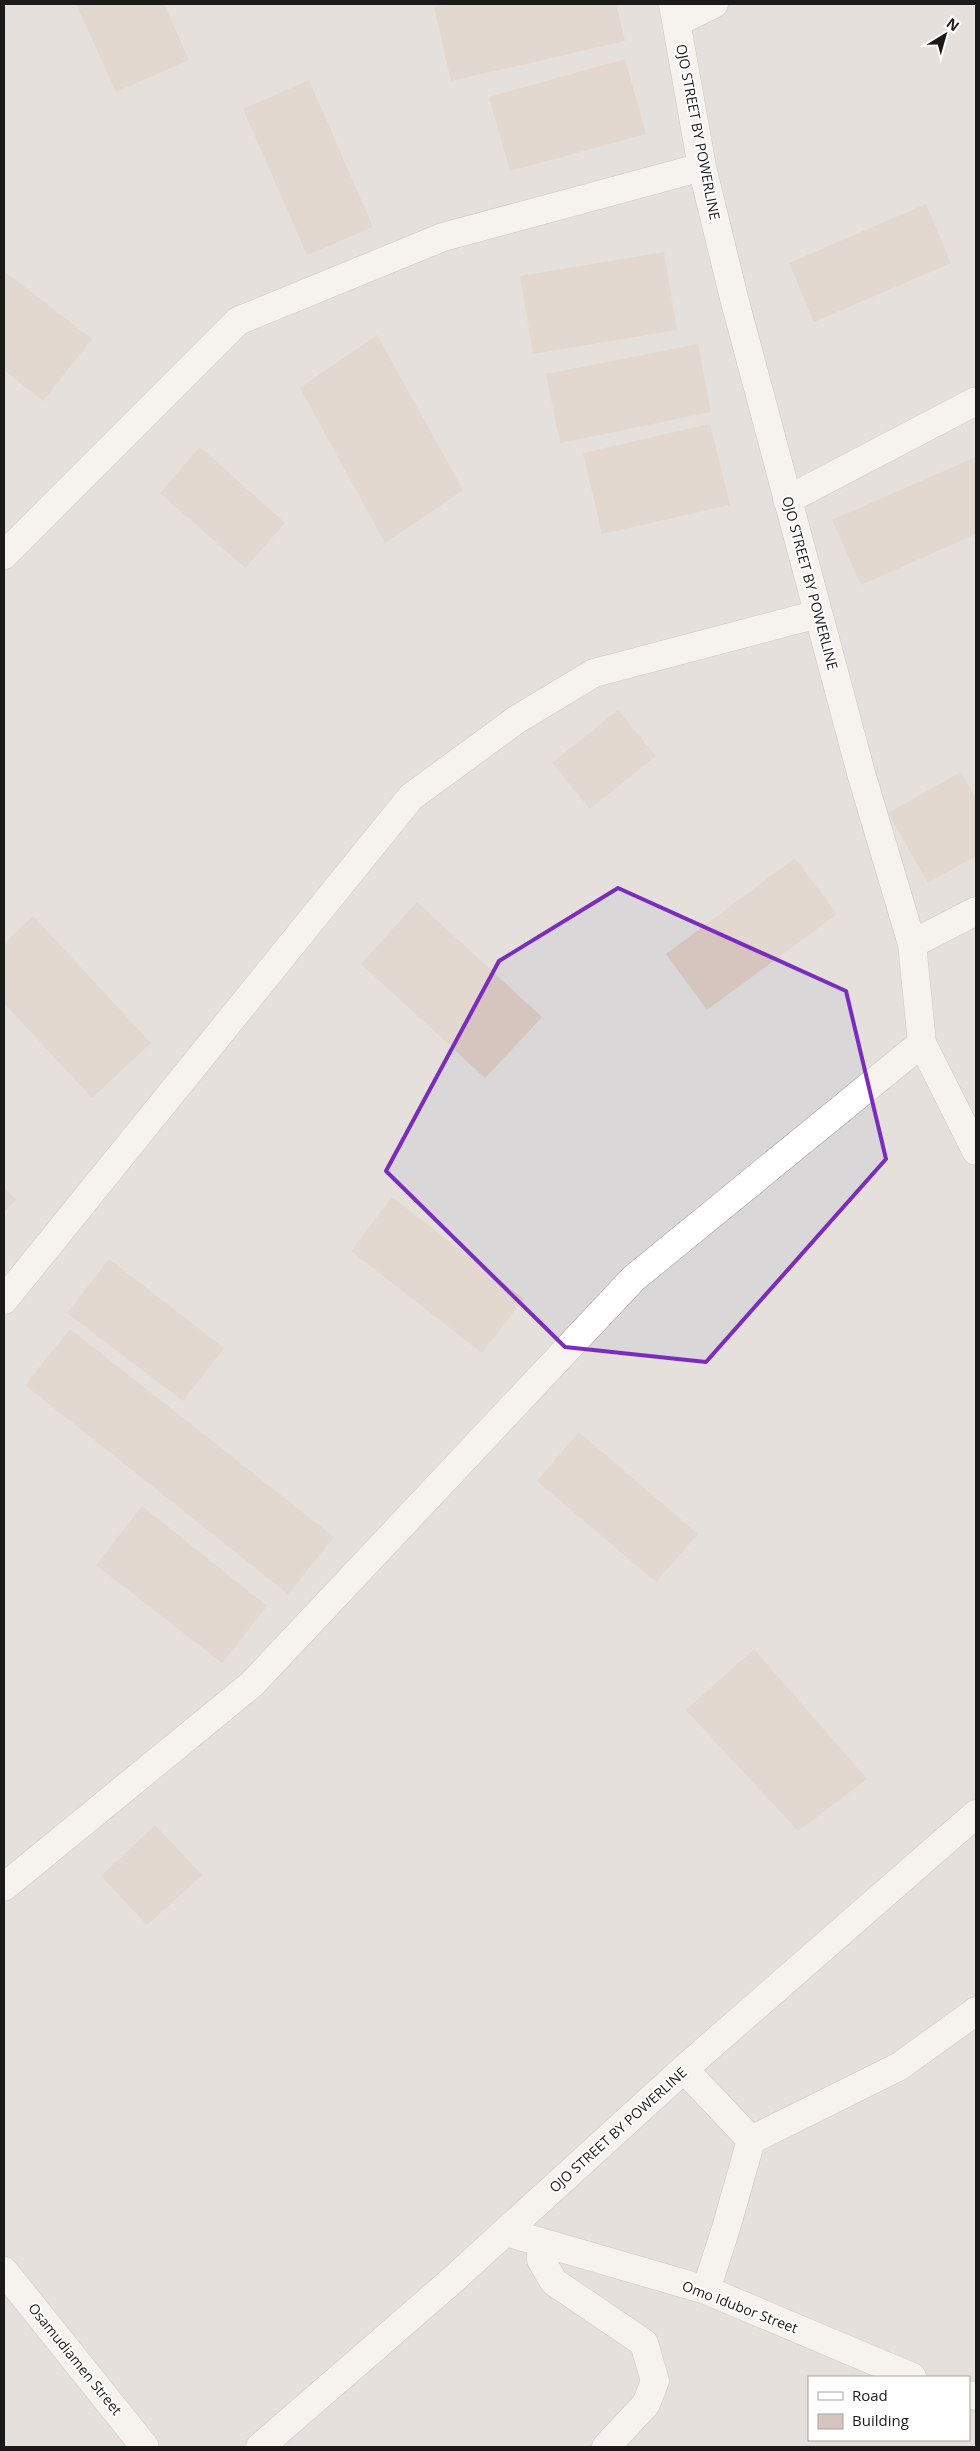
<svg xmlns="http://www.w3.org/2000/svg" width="980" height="2451" font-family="'Open Sans',sans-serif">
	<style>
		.residential { fill: #d9d7d7; fill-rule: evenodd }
		.building { fill: #d5c5be }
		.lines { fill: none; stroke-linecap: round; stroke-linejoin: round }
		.minor-casing { stroke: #a1a1a1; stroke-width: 29 }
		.minor { stroke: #fff; stroke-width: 28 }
		.marked { fill: none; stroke: #7b2cbf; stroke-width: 4; stroke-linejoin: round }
		.labels { text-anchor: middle; stroke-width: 4; stroke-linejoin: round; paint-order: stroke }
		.street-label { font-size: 14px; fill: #1a1a1a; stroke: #fff }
	</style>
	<rect width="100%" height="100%" fill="#eee7de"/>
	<path class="residential" d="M4 4H976V2447H4ZM809 2377H969V2440H809Z"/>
	<path class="building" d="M76 4H164L189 60 116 92Z
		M447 4H616L625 41 451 81 434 7Z
		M625 59 646 134 510 171 489 97Z
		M309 80 373 227 307 255 243 109Z
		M926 204 951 263 814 322 789 263Z
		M664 252 677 330 533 354 520 276Z
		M4 271 92 339 43 401 4 370Z
		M377 335 463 490 385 543 300 388Z
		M698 344 711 412 560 443 546 374Z
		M710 424 730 505 602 534 583 453Z
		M200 447 285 523 245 568 160 493Z
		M976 457V534L861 585 832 520Z
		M618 710 656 756 590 809 552 763Z
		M961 772 976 798V856L928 883 888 813Z
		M795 858 837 914 707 1010 666 954Z
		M417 902 542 1017 485 1078 361 964Z
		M33 916 151 1043 92 1098 4 1003V944Z
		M4 1187 16 1200 4 1212Z
		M392 1197 524 1299 482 1353 351 1251Z
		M109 1259 224 1348 183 1401 67 1313Z
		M70 1329 334 1537 288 1594 25 1385Z
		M579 1432 698 1534 656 1582 537 1481Z
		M142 1506 267 1606 222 1663 96 1565Z
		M754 1649 867 1779 798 1831 686 1710Z
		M155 1825 202 1875 147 1925 101 1876Z"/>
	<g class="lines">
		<g class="minor-casing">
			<path id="minor" d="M673 4 702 167 734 298 861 773 912 944 922 1043 976 1151
				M677 22 714 4
				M787 500 976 401
				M4 555 238 321 443 237 702 167
				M912 944 976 911
				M4 1300 411 797 516 720 594 673 818 614
				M4 1887 252 1684 634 1278 922 1043
				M684 2069 751 2140
				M506 2232 706 2290 912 2377
				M540 2242 541 2260 554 2282 644 2343 655 2381 646 2404 606 2447
				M4 2271 145 2447
				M706 2290 726 2228 751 2140 900 2066 976 2011
				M969 2395 976 2396
				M260 2447 448 2284 684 2069 976 1814"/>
		</g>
		<use href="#minor" class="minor"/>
	</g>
	<path d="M0 0H980V2451H0ZM618 888 846 991 886 1159 706 1362 565 1347 386 1171 499 961Z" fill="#eee7de" fill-opacity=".55" fill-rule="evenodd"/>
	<path class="marked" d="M618 888 846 991 886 1159 706 1362 565 1347 386 1171 499 961Z"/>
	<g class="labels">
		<g class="street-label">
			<text transform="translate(698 132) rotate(79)" y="5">OJO STREET BY POWERLINE</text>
			<text transform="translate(810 583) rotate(75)" y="5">OJO STREET BY POWERLINE</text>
			<text transform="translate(618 2130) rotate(-42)" y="5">OJO STREET BY POWERLINE</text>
			<text transform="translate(740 2307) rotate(21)" y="5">Omo Idubor Street</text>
			<text transform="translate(75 2359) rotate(51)" y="5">Osamudiamen Street</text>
		</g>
	</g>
	<rect width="980" height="2451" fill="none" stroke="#1a1a1a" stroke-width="10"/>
	<rect x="808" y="2376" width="162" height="65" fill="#ffffff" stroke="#a3a3a3"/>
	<rect x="818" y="2392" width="25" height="8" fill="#ffffff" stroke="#a3a3a3"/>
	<text x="852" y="2401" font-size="15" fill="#1a1a1a">Road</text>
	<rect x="818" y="2414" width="25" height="15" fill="#d5c5be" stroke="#a3a3a3"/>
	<text x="852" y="2426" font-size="15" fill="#1a1a1a">Building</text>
	<g transform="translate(945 35) rotate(37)" stroke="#ffffff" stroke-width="4" paint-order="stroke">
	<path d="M0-4L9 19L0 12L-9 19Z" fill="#1a1a1a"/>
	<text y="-8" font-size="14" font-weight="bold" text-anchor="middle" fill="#1a1a1a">N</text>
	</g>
</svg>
